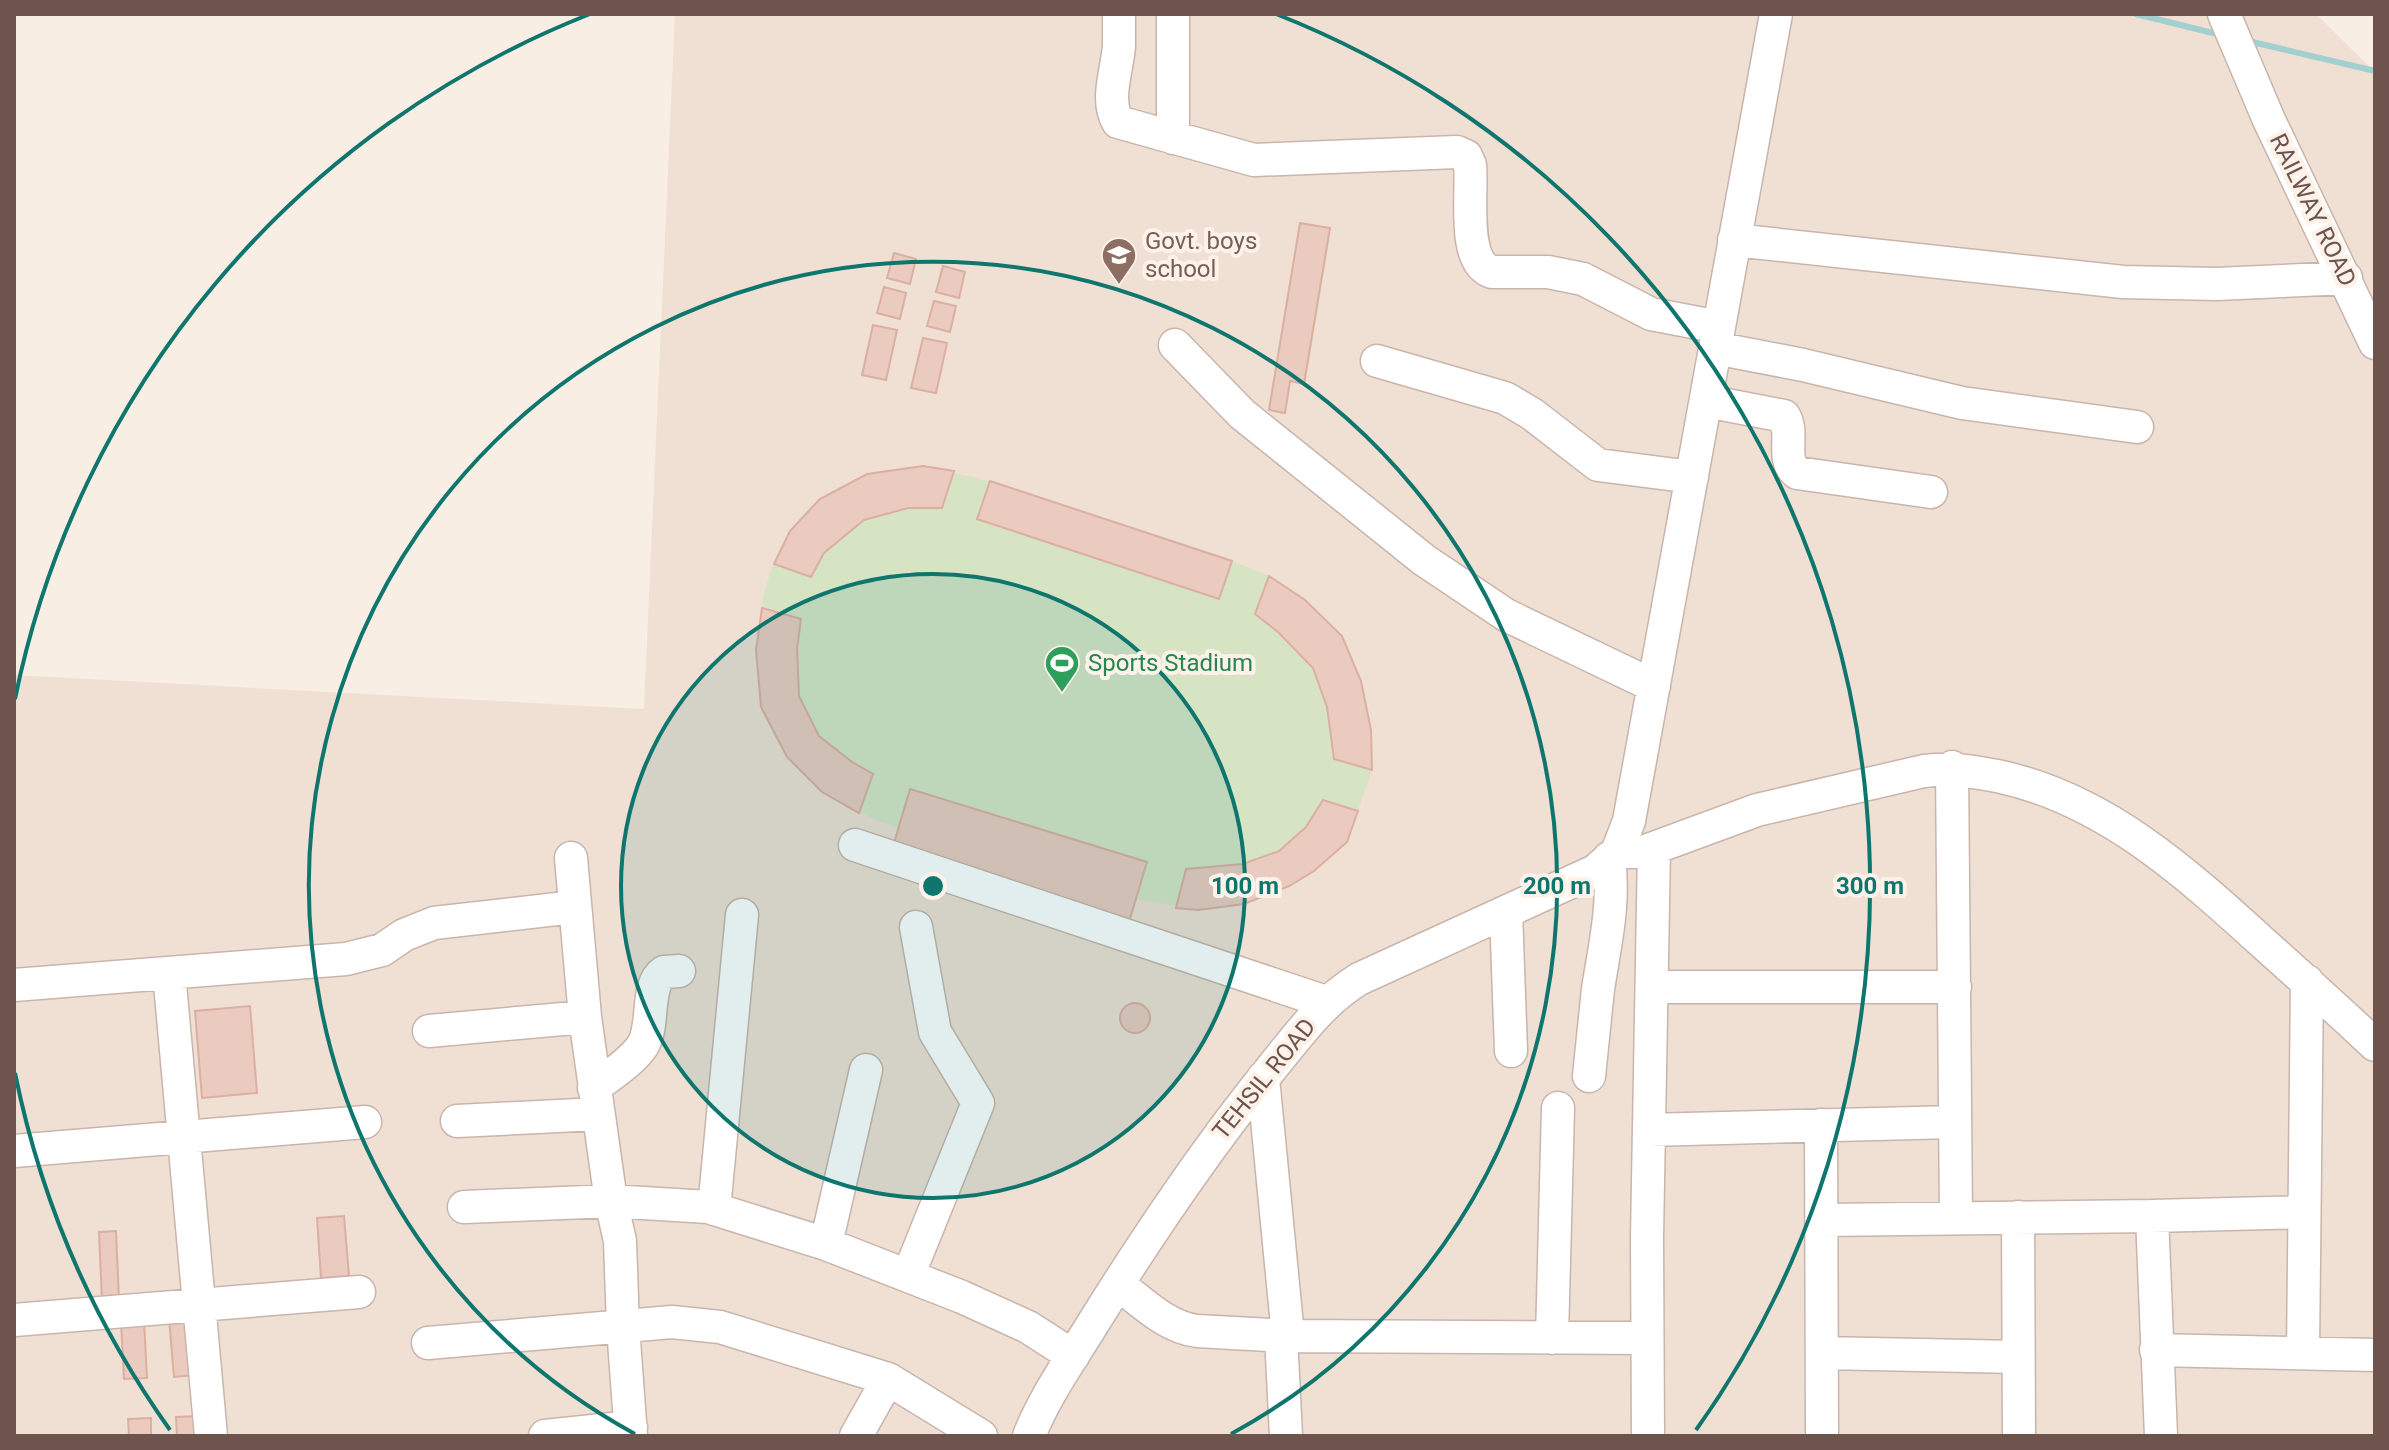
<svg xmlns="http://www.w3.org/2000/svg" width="2389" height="1450" font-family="Roboto,sans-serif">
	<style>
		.residential { fill: #f0dfd3 }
		.green { fill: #d6e4c4 }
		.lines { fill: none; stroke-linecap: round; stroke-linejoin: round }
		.stream { stroke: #a2cfd0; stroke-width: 6 }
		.building { fill: #ebcabf; stroke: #dbafa1; stroke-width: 2 }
		.minor-casing { stroke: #c8b5ac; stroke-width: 35 }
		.minor { stroke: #fff; stroke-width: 32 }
		.ring { fill: none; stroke: #0f766e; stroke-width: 4 }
		.labels { text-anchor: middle; stroke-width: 8; stroke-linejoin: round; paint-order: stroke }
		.street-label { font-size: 24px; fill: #6e544d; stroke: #fcf2e9 }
		.education-label { font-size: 24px; fill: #785e54; stroke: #fcf2e9; text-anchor: start }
		.leisure-label { font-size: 24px; fill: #27864d; stroke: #fcf2e9; text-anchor: start }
		.centre { fill: #0f766e; stroke: #fcf2e9; stroke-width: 4 }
		.ring-label { font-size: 24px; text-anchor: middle; font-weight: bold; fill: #0f766e; stroke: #fcf2e9; stroke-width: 8; stroke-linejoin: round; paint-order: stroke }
	</style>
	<rect width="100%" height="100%" fill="#f9eee4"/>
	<path class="residential" d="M675 14H2316L2375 72V1436H14V675L644 709Z"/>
	<path class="green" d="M923 466 990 481 1232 561 1269 576 1305 600 1342 636 1361 681 1371 730 1372 770 1347 842 1314 871 1289 886 1244 904 1198 910 1137 899 1129 922 892 850 898 828C856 812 814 794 787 756 778 743 766 722 761 707 759 700 760 691 759 683 753 621 766 540 820 499 851 476 887 471 923 466Z"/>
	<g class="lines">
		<path class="stream" d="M2136 14 2221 35
			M2248 41 2375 71"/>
	</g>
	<path class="building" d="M1300 223 1330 228 1304 384 1290 381 1285 413 1269 410Z
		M894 253 916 259 910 284 887 278Z
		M943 266 965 272 959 298 936 292Z
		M884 287 906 293 900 319 877 313Z
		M934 301 956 306 950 332 927 326Z
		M873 325 897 330 886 380 862 375Z
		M923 338 947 343 936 393 911 388Z
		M923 466 954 471 942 508H908L864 520 824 553 811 577 774 564 790 531 820 499 867 474Z
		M990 481 1232 561 1219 599 977 519Z
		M1269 576 1305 600 1342 636 1361 681 1371 730 1372 770 1334 759 1327 707 1313 668 1278 632 1255 614Z
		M762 608 801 619 797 649 799 696 819 736 852 762 873 774 859 813 822 792 787 757 761 707 756 650Z
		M910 789 1147 862 1129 922 892 850Z
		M1323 800 1358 811 1347 842 1314 871 1289 886 1244 904 1198 910 1176 908 1186 869 1243 864 1279 851 1306 827Z
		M1120 1018a15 15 0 1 1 30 0a15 15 0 1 1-30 0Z
		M250 1006 257 1093 202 1098 195 1011Z
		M344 1216 349 1276 321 1278 317 1218Z
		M116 1231 119 1299 102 1300 99 1232Z
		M191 1316 196 1375 174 1377 169 1318Z
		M144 1321 147 1378 124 1379 121 1322Z
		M199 1416 200 1436H177L176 1417Z
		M151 1418V1436H129L128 1419Z"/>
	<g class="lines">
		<g class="minor-casing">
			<path id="minor" d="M1119 14C1119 25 1119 36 1119 46 1117 71 1105 100 1118 122L1254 160 1457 152 1466 156 1470 165C1473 193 1461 262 1492 272H1548L1583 279 1651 314 1719 327
				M1173 14V138
				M2224 14 2269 120 2375 343
				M1734 240 2123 282 2217 284 2346 278
				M1175 345 1242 414 1424 560 1506 615 1654 686
				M1715 348 1803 365 1962 403 2137 427
				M1377 361 1505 398 1532 414 1598 465 1692 477
				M1706 401 1784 416C1795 433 1780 459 1797 473L1931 492
				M1952 767 1956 1218
				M855 845 1326 1002
				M1617 852H1643L1757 810 1924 771C1952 768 1970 771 1997 776 2103 798 2184 871 2262 942 2300 976 2338 1010 2375 1045
				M571 858 585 1017 611 1201 620 1241 623 1327 631 1436
				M1506 912 1511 1051
				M169 973 211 1436
				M14 985 346 959 382 950 404 935 434 923 574 907
				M1652 987H1955
				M429 1031 585 1017
				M1589 1076C1592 1047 1595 1018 1598 989 1605 944 1615 904 1609 858
				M1263 1078 1288 1336
				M594 1088C610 1075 632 1062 643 1045 655 1025 645 984 664 972L679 971
				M457 1121 598 1114
				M1821 1125 1822 1436
				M1649 1130 1954 1122
				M14 1151 365 1122
				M464 1207 611 1201 708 1207 826 1244 962 1297 1028 1327 1073 1356
				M714 1209 742 915
				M2152 1216 2161 1436
				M2018 1217 2019 1436
				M1822 1220 2152 1216 2303 1212
				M826 1244 866 1070
				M908 1276 978 1103 935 1032 916 927
				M1118 1284C1142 1302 1166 1327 1197 1331L1288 1336 1647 1338
				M14 1320 359 1292
				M1281 1336 1286 1436
				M1552 1338 1558 1108
				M428 1343 672 1322 720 1327 888 1379 981 1436
				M2156 1350 2375 1355
				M1822 1353 2018 1357
				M2303 1353 2307 981
				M545 1436 631 1427
				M856 1436 888 1379
				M1029 1436C1045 1396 1070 1361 1092 1325 1148 1235 1207 1147 1274 1065 1301 1032 1322 1002 1359 979L1595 871 1617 852 1629 821 1776 14
				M1648 1436 1647 1238 1654 848"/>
		</g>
		<use href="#minor" class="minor"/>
	</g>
	<circle cx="933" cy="886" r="312" fill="#0f766e" fill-opacity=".12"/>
	<g class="ring">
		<circle cx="933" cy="886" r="312"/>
		<path d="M635 1434A624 624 0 1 1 1231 1434"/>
		<path d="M170 1430A937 937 0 0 1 15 1073M15 699A937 937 0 0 1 590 14M1276 14A937 937 0 0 1 1696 1430"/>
	</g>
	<defs>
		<g id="school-pin" transform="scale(1.8)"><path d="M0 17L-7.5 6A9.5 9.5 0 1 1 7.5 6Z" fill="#8d6e63" stroke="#fcf2e9"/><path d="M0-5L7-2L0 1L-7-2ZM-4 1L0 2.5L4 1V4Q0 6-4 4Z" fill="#fff"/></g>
		<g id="stadium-pin" transform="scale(1.8)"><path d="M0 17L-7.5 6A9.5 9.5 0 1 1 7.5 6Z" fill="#2e9e5b" stroke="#fcf2e9"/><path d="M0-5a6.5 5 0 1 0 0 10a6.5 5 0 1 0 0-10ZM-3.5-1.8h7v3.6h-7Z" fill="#fff"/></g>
	</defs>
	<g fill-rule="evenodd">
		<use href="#school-pin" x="1119" y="255"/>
		<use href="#stadium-pin" x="1062" y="663"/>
	</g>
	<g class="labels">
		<g class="street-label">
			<text transform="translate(2313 210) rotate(64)" y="8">RAILWAY ROAD</text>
			<text transform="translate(1264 1079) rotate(-51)" y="8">TEHSIL ROAD</text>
		</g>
		<g class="education-label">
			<text x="1145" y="249">Govt. boys<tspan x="1145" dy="28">school</tspan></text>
		</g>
		<g class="leisure-label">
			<text x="1088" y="671">Sports Stadium</text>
		</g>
	</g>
	<circle cx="933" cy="886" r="12" class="centre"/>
	<g class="ring-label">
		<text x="1245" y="894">100 m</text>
		<text x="1557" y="894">200 m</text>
		<text x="1870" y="894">300 m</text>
	</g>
	<rect width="2389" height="1450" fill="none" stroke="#6e544d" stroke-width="32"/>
</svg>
